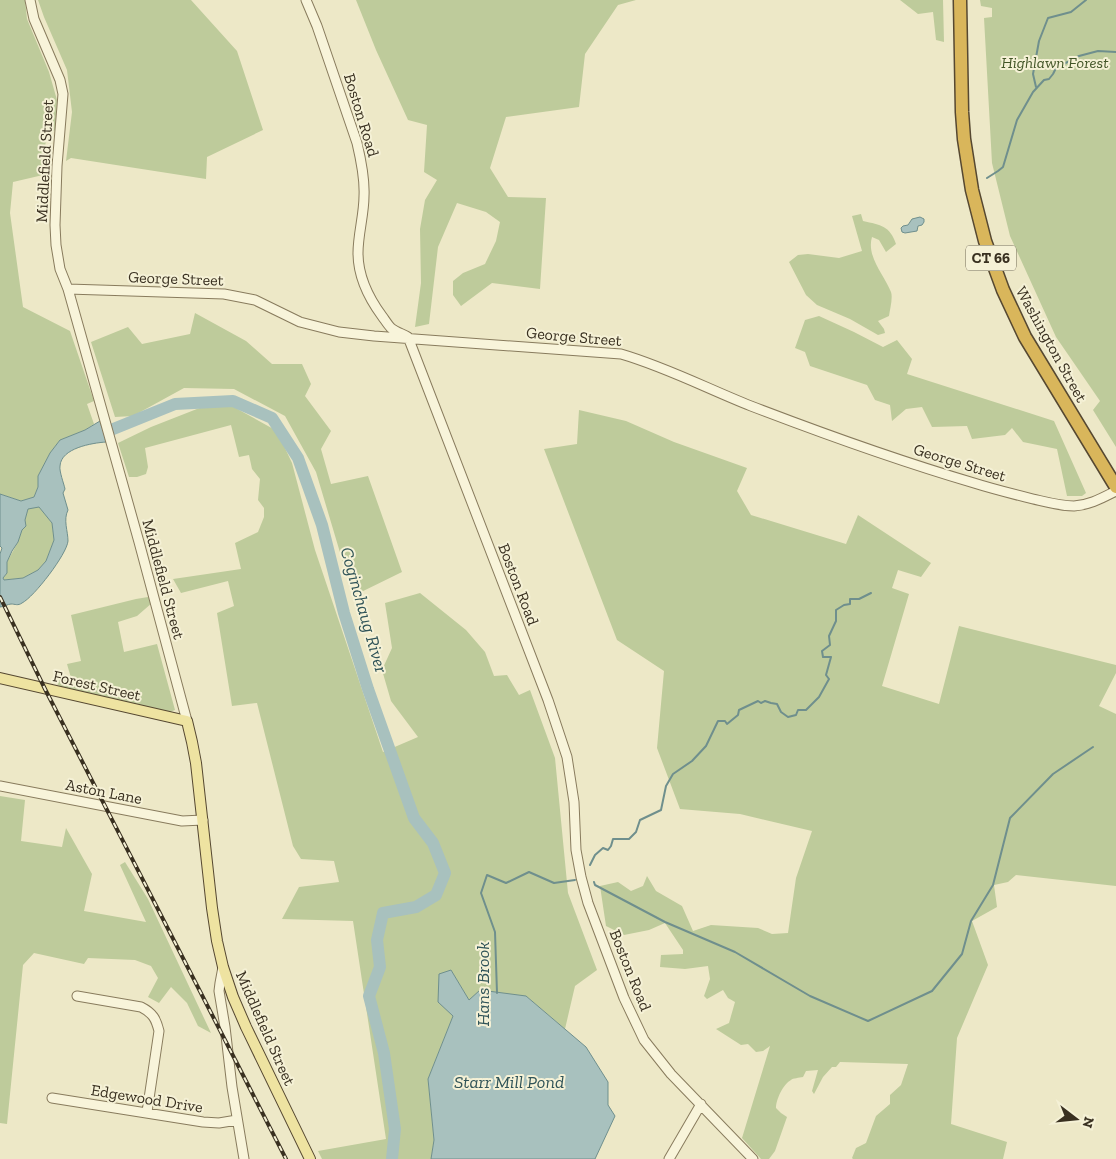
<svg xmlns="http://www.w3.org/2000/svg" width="1116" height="1159" font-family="'Zilla Slab',serif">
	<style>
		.green { fill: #becb9b }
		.water { fill: #a8c1be; stroke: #6f8f8d; fill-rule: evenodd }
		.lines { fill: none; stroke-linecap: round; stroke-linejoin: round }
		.stream { stroke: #6f8f8d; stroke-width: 2 }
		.river { stroke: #a8c1be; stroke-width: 12 }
		.minor-casing { stroke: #887b5d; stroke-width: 11 }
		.major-casing { stroke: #564831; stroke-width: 12 }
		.highway-casing { stroke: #564831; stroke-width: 15 }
		.minor { stroke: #f8f4da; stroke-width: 9 }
		.major { stroke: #eee3a1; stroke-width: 10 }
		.highway { stroke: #d9b65b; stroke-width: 12 }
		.rail-casing { stroke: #393020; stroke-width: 4 }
		.rail { stroke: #f5f1d6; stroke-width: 2; stroke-dasharray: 5.5; stroke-linecap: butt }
		.labels { text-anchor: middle; stroke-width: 4; stroke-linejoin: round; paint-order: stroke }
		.shield { fill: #f5f1d6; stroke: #716a57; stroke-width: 1 }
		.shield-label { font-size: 15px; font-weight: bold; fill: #393020 }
		.park-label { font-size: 16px; font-style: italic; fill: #425527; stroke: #f5f1d6 }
		.street-label { font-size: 16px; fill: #393020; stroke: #f5f1d6 }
		.water-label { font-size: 18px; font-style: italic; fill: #305458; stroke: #f5f1d6 }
	</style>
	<rect width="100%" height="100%" fill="#ede8c7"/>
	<path class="green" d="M0 0H25L27 19 49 72 57 100 55 130 46 137 43 175 13 182 10 213 23 307 70 331 94 401 87 404 94 424 85 430 60 440 50 453 38 476V487L34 497 21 501 0 494Z
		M38 0H191L237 51 263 130 207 157 206 179 71 158 66 161 72 112 67 70 44 17Z
		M356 0H636L618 5 585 54 579 107 506 117 490 168 508 197 546 198 540 289 492 283 461 306 453 295V281L463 273 485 264 496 241 500 222 486 212 457 203 438 247 429 324 415 327 421 283 420 229 425 200 437 180 424 172 427 125 408 120 376 50Z
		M900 0H943L944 42 936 40 933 12 918 14Z
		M980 0H1116V447L1093 410 1100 401 1056 337 1010 236 992 163 984 18 992 17V8L981 6Z
		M861 214 863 221C881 225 890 226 896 244L886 252 879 240 872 237C866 257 885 276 891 292 893 298 890 309 889 316L878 321 884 329 885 333 878 335 850 319 817 305 806 295 789 262 798 255 808 254 839 258 862 251 852 216Z
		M195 313 246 341 272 364H302L311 384 305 396 331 431 321 449 331 484 368 476 402 572 353 596 316 472 285 416 234 389 184 388 133 416 115 417 91 342 128 327 142 344 190 334Z
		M819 316 854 332 883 347 897 340 912 359 907 374 1054 421 1086 493 1082 496H1067L1057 449 1023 442 1012 428 1005 435 972 439 967 426 932 427 922 407 906 409 892 421 890 405 875 400 867 385 810 366 805 352 795 348 805 320Z
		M232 406 277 431 292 463 315 550 383 752 418 737 391 701 382 670 392 648 385 603 420 593 466 630 485 652 494 676 507 675 519 695 530 690 555 758 568 893 597 970 575 986 565 1029 526 996 469 1000 451 970 453 1016 428 1079 434 1140 431 1159H322L318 1151 386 1139 353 921 282 919 299 887 339 882 334 861 301 859 293 846 257 703 232 706 217 613 234 606 228 581 181 593 173 579 241 569 235 543 258 532 264 517V508L258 500 260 479 252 469 249 455 239 457 231 425 145 448 148 467 146 474 137 477H129L118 443 151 427 202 407Z
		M579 410 626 421 674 442 747 468 737 491 751 515 846 544 858 515 931 563 921 577 898 570 892 588 909 594 882 686 939 704 959 626 1116 665V673L1099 706 1116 714V886L1016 875 1008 882 994 885 997 907 972 921 988 965 957 1038 951 1124 1007 1142 1003 1159H853L852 1158 856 1148 866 1143 876 1116 890 1104V1095L901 1085 908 1064 840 1062 836 1067H832L823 1077 814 1094 812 1091 818 1070 806 1071 803 1077C799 1078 793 1078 791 1080 783 1084 776 1100 776 1108L781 1113 787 1117 775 1151 769 1159H761L742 1138 770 1046 763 1051 756 1052 748 1044 741 1045 716 1029 729 1023 735 1002 728 998 723 990 707 999 704 996 710 979 708 966 685 969 660 967 661 955 683 954V950L665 923 649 930 624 935 606 926 600 886 618 882 631 891 643 886 647 876 656 891 682 906 693 931 711 925 758 928 772 934 788 933 796 878 812 831 740 814 680 809 657 748 664 671 617 640 544 449 577 444Z
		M39 506 52 523 54 540 46 561 38 570 23 578 4 580 3 578 7 573V562L18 542 28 509Z
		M148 597 152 603 137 616 118 622 124 652 157 644 175 710 170 712 61 687 57 684 56 681 59 678H71L67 664 81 661 71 615 136 599Z
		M0 796 25 800 21 841 62 847 66 828 92 874 84 911 146 922 120 865 125 862 148 899 211 1033 198 1026 187 1003 171 987 159 1003 148 997 158 978 151 966 135 960 88 958 84 964 34 953 23 965 7 1124 0 1123Z"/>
	<path class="water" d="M920 217 924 219V222L922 225 918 226 917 231 905 233 902 232 901 228 903 226 908 225 912 219Z
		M100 421 106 442C92 443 61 448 60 466 59 471 64 484 65 489L63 493 68 510C63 520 68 531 68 541 67 554 34 597 22 603 18 606 15 604 11 604 8 604 3 607 0 607V554L2 548 0 546V494L21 501 34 497 38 487V476L50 453 60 440 85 430ZM39 507 52 523 54 540 46 561 38 570 23 578 4 580 3 578 7 573V562L12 551 18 542 22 530 26 526 25 520 28 509Z
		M451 970 469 1000 480 990 526 996 586 1047 608 1082V1105L615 1116 595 1159H431L434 1140 428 1079 453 1016 438 1002 439 974Z"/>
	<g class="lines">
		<path class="stream" d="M1036 87 1033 74 1039 41 1048 18 1071 12 1086 0
			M987 178 998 171 1003 167 1017 120 1033 92 1044 80 1049 79 1053 74 1056 68 1079 56 1098 51 1116 52
			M590 865 595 855 603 848 608 850 611 846 613 839H629L636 832 640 820 661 810 666 786 673 774 692 761 706 746 718 721H725L727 724 738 715 739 710 758 701 761 703 765 701 771 703 777 704 781 712 788 717 796 715 798 710H806L819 697 829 679 826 675 831 657H823L822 651 830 645 829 636 836 621V610L844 605 850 604V599H859L871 593
			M594 882 595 885 665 922 735 952 810 996 868 1021 932 991 962 954 971 921 993 885 1010 818 1053 774 1093 747
			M497 993 495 932 481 893 487 875 506 883 529 872 554 883 575 880"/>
		<path class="river" d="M96 436 175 404 233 401 272 418 298 458 322 525 344 613 368 689 414 818 433 843 445 873 436 895 416 907 383 913 377 940 380 967 369 996 384 1053 395 1129 392 1159"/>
		<g class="minor-casing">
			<path id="minor" d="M30 0 34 19 60 80 63 94 57 166 55 225 56 245 60 269 68 289 139 542 187 721
				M306 0 317 26 357 143C361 160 365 178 364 196 364 215 358 234 358 253 358 277 368 297 382 316 385 320 388 325 391 328 396 332 403 334 408 337L548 700 567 757 574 802 576 850 581 877 588 903 624 998 644 1040 671 1074 753 1159
				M68 289 224 294 255 300 300 322 339 332 374 336 621 354C666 367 708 389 751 406 824 434 899 461 974 483 993 489 1013 494 1033 499 1046 502 1060 506 1074 506 1090 505 1102 498 1116 491
				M0 786 182 821 203 820
				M223 967 220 983 219 991 225 1027 232 1087 244 1159
				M77 996 141 1007C153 1013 156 1019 159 1031L147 1112
				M52 1098 203 1122 219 1123 237 1120
				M669 1159 701 1104"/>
		</g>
		<g class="major-casing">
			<path id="major" d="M0 678 187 721 192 742 196 763 212 908 217 941 223 967 233 997 246 1027 310 1159"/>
		</g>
		<g class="highway-casing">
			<path id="highway" d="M960 0 962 112 964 139 972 190 985 241 1003 290 1025 337 1116 487"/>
		</g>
		<use href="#minor" class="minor"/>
		<use href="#major" class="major"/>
		<use href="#highway" class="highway"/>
		<g class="rail-casing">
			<path id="rail" d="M0 597 45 689 286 1159"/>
		</g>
		<use href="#rail" class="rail"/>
	</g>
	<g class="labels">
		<rect class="shield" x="966" y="245.5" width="50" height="25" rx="4"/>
		<g class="shield-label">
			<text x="991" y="263">CT 66</text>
		</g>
		<g class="park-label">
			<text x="1055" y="68">Highlawn Forest</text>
		</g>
		<g class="street-label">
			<text transform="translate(362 115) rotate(73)" y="6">Boston Road</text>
			<text transform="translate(44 161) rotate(-87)" y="6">Middlefield Street</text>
			<text transform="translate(176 278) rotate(2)" y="6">George Street</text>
			<text transform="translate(574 336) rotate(5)" y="6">George Street</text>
			<text transform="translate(1052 344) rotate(61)" y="6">Washington Street</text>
			<text transform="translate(960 462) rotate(17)" y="6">George Street</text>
			<text transform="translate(164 579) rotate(75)" y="6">Middlefield Street</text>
			<text transform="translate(519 584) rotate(69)" y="6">Boston Road</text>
			<text transform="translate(97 685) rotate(13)" y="6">Forest Street</text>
			<text transform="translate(104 791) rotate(11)" y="6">Aston Lane</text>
			<text transform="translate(631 970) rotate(68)" y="6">Boston Road</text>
			<text transform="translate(266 1028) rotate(66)" y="6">Middlefield Street</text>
			<text transform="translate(147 1098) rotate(9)" y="6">Edgewood Drive</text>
		</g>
		<g class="water-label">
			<text transform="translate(364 610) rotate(74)" y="6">Coginchaug River</text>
			<text transform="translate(483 984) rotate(-90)" y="6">Hans Brook</text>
			<text x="509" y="1088">Starr Mill Pond</text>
		</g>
	</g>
	<g transform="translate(1076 1119) rotate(106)" stroke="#f5f1d6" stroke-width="4" paint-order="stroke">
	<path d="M0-4L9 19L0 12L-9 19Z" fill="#393020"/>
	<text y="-8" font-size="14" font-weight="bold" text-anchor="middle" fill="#393020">N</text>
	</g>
</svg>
